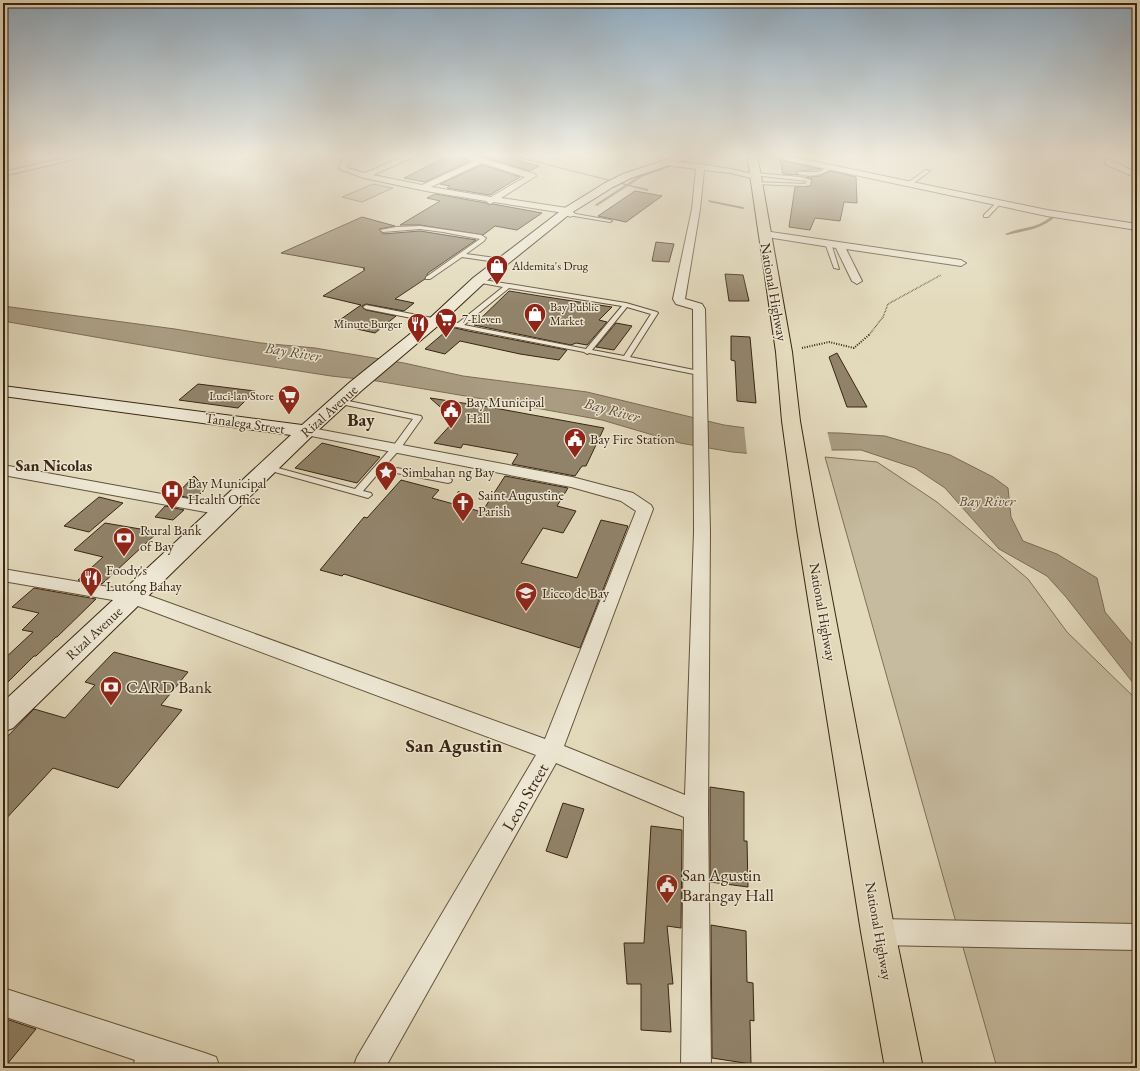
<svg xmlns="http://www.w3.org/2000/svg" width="1140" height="1071" font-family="'EB Garamond',serif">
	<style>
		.green { fill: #c6bb9f; stroke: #7f7058 }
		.water { fill: #a99c82; stroke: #7c6c55 }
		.pier { fill: #e3dabc }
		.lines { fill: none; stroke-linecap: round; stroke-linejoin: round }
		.stream { fill: #7c6c55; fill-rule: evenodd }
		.building { fill: #91836a; stroke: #382512 }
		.lane-casing { stroke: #63523c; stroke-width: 2 }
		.street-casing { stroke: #63523c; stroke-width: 2 }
		.secondary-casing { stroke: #382512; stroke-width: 2 }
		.primary-casing { stroke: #382512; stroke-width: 2 }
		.path-far2 { stroke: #382512; stroke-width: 1.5; stroke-dasharray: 0.5 1; stroke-linecap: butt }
		.path-far1 { stroke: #382512; stroke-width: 2; stroke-dasharray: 1 1.5; stroke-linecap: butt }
		.path { stroke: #382512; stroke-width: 2.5; stroke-dasharray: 1 2; stroke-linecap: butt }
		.lane { fill: #ede7d3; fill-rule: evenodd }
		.street { fill: #ede7d3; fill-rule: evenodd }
		.secondary { fill: #ede7d3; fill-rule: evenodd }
		.primary { fill: #e3dabc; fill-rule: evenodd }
		.labels { text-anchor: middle; stroke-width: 3; stroke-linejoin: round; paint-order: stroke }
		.far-poi-label { font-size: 12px; fill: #382512; stroke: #ede7d3; text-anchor: start }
		.street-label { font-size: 14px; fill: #382512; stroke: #ede7d3 }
		.poi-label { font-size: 14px; fill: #382512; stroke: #ede7d3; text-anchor: start }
		.water-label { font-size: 15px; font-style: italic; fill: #5a4934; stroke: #ede7d3 }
		.quarter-label { font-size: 16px; font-weight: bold; fill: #382512; stroke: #ede7d3 }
		.near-poi-label { font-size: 17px; fill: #382512; stroke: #ede7d3; text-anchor: start }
		.near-street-label { font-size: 17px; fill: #382512; stroke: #ede7d3 }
		.district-label { font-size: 18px; font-weight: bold; fill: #382512; stroke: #ede7d3 }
		.near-quarter-label { font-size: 19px; font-weight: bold; fill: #382512; stroke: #ede7d3 }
	</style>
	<rect width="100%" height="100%" fill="#e3dabc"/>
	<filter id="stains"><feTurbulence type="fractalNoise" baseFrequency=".005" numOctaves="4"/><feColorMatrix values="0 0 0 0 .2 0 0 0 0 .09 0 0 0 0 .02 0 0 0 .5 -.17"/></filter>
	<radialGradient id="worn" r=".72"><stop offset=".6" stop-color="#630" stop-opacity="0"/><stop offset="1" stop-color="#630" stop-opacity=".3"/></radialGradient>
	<path class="green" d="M373 184 393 188 362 202 342 197Z
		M825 457 877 462 937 502 1028 579 1067 632 1137 700V1068H997Z"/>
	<path class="water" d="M3 306 175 329 261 343 315 348 404 363 463 376 587 392 724 425 775 432 840 433 885 436 950 455 993 477 1008 488 1011 517 1023 541 1057 554 1097 578 1105 612 1137 650V688L1066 597 1047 576 999 549 945 488 915 468 861 450H823L777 456 732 452 680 443 602 420 530 407 377 381 331 376 222 359 3 321Z"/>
	<path class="pier" d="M744 426 775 430H827L832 452 777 458 747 455Z"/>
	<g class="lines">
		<path class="stream" d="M702 154H706L642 177 630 185 648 189V191L628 186 597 206 595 205 596 204 625 185 511 156 512 155 627 184 640 175Z
			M708 200 743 207 745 208 743 209 709 202Z
			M1053 215 1056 216C1043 229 1024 231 1007 235L1005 234C1022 226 1037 230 1053 215Z"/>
	</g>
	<path class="building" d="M430 154H454L470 161 425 182 404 178 440 160H445Z
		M474 154H530L516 160 539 166 530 171Z
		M780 160 821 169 798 171 796 174 799 175 783 174Z
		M482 165 520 177 490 195 447 188 450 186 440 184Z
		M830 171 856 177 857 203 844 202 840 221 815 218 810 230 789 227 795 187 810 186 812 179 806 177 820 176Z
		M635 191 662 196 626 222 598 216Z
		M435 194 486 203 489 205 493 204 542 213 517 230 495 226 483 235 420 225H400L440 201 427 198Z
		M362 217 395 226 379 229 383 234 420 231 476 240 428 273 425 279 395 299 414 303 404 311 366 304 362 306V307L366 310 396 316 375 333 334 324 361 305 323 296 365 270 363 269 365 268 281 253Z
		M656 242 674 244 669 262 652 261Z
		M725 274 743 275 749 301H729Z
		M509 291 540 296 612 307 599 320 607 322 587 345 576 343 571 345 474 325Z
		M616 323 632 326 614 350 596 347Z
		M451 327 468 331 567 350 559 360 520 354 460 341 445 354 425 349Z
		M731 336 750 337 756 403 737 401 735 361 731 360Z
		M837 353 867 407H847L829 357Z
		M198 384 255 391 238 408 179 400Z
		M430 398 489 407 604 428 586 466H582L575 476 512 464 518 454 463 444 461 448 434 443 455 420Z
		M322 443 380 457 357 483 295 468Z
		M194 476 206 488 195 499 176 495Z
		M505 476 568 488 557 506 576 511 563 533 543 528 521 563 577 578 601 520 628 526 580 648 344 574 342 576 320 570 364 517 367 518 401 480 439 490 432 498 482 512Z
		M99 497 123 503 89 532 64 526Z
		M165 506 184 510 173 520 155 517Z
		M105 523 158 532 102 584 78 580 103 557 74 550Z
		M34 588 96 599 57 637H56L36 656H34L3 687V660L33 632 22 630 39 613 12 607Z
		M114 652 188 672 161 705 182 710 118 788 53 768 3 822V741L34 709 65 718 95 685 85 682Z
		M710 787 744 792V841H747L748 887 710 882Z
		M563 803 584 809 567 858 546 851Z
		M651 826 682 830 681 928 667 926 673 984H668L671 1032 641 1030V984H627L624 943H644Z
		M711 925 746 931 747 982 753 983 754 1021 750 1020 751 1064 712 1058Z
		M3 1018 36 1029 4 1068H3Z"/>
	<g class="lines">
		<g class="lane-casing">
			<path id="lane" d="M828 167 831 168C823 176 807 178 797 173L799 172H819Z
				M926 170 930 171 911 185H907V183Z
				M754 173 801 177 811 180 810 185 805 186 756 184 754 182 805 184 807 181 752 175Z
				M997 202 1001 203 988 217H984V215Z
				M570 213 610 220 612 221 610 222 568 215V213Z
				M420 226 481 235 486 238 484 241 466 254 503 259 506 261 503 263 462 257 430 279H426V277L480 239 443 232 420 229 383 232 380 230 396 227Z
				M828 241 831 243 839 269 834 268 825 243Z
				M478 279 626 303 657 312 658 313 630 357 699 371 702 373 699 375 589 353 587 354 584 352 366 309 363 307 366 305 458 323 503 287 476 282 475 281ZM509 288 622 306 586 349 464 325ZM627 307 651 314 624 356 592 350Z
				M336 399H339L421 416 422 418 400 449 385 466 448 477 452 480 451 482 448 483 381 470 363 491 371 493 372 495 368 498 264 469 263 467 264 465H267L355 489 394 445 413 419 336 403Z"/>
		</g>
		<g class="street-casing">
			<path id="street" d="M82 154H97L3 176V172Z
				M350 154H359L349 164 347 168 365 173 409 154H420L373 175 422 185 474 161 455 154H468L535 174 536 176 501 198 567 208 570 209 575 214 570 217 564 213 494 202 490 204 486 201 426 191 364 178 339 169 342 161ZM482 163 525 177 491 197 431 187Z
				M762 154H778L1047 210 1137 224V230L1047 216 766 156Z
				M1105 160H1111L1137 173V178L1105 164Z
				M661 161 700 164 731 169 758 175 759 177 755 179 731 173 704 170 700 209 685 299 702 304 705 309 710 532 708 811 711 1068H681L684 817 556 763 385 1068H353L357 1057 536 755 130 603 3 581V569L139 592 545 739 636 511 621 501 571 487 306 435 301 434 299 431 301 428 306 427 572 477 633 493 651 505 653 509 564 746 685 795 694 532 693 309 676 304 673 299 692 209 696 169 664 165H661Z
				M764 231 961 260 966 263 961 266 846 249 862 281 857 284 852 281 836 248 761 236 759 234 761 232Z
				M3 465 222 505 228 506 230 510 228 514 222 515 3 475Z
				M878 919 1137 924V950L878 945 869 941 865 932 869 923Z
				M3 988 205 1053 216 1057 220 1068H132L135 1060 3 1016Z"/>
		</g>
		<g class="secondary-casing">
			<path id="secondary" d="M683 154H698L696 156 631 178 613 187 571 213 483 284 440 324 361 391 313 435 13 728 3 732V702L291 435 3 396V386L302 425 349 383 430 318 473 278 563 209 605 183 623 174Z"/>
		</g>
		<g class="primary-casing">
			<path id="primary" d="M747 154H757L792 352 800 421 819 530 895 932 923 1068H885L861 932 797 530 782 421 776 352Z"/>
		</g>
		<path class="path-far2" d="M869 335 883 317 888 304 941 275"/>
		<path class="path-far1" d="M802 348 829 342 854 348 870 334"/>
		<path class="path" d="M454 504 461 495 457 490"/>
		<use href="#lane" class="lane"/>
		<use href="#street" class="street"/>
		<use href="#secondary" class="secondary"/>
		<use href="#primary" class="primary"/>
	</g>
	<linearGradient id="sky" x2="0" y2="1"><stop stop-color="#8faabf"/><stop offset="0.51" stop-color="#f2eee1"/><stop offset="1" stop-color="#f2eee1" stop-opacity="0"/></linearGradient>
	<rect width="1140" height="304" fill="url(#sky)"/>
	<defs>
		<g id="shop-pin" transform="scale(1.15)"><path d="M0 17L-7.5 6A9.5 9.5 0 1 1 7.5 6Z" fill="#8f2418" stroke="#ede7d3"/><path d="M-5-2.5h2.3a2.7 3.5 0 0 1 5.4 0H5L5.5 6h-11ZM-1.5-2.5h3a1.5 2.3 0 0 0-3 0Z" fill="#fff"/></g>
		<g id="supermarket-pin" transform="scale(1.15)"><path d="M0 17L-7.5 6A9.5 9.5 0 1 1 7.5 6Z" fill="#8f2418" stroke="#ede7d3"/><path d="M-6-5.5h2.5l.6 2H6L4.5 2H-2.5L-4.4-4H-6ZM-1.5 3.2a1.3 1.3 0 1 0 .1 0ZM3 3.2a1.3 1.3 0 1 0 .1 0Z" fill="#fff"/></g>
		<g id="restaurant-pin" transform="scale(1.15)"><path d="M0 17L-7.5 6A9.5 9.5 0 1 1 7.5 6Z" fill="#8f2418" stroke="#ede7d3"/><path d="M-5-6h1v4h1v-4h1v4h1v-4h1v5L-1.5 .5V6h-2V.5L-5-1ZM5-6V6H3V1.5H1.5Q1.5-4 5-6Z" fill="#fff"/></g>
		<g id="civic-pin" transform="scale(1.15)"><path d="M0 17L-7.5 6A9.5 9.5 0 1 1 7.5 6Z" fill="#8f2418" stroke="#ede7d3"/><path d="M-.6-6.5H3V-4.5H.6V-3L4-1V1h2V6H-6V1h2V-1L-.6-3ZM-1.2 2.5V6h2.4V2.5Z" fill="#fff"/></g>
		<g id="sight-pin" transform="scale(1.15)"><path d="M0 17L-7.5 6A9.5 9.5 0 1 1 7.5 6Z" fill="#8f2418" stroke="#ede7d3"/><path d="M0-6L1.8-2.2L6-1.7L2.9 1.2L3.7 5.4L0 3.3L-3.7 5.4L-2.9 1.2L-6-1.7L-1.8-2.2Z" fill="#fff"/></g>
		<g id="hospital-pin" transform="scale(1.15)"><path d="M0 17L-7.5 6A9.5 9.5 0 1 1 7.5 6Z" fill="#8f2418" stroke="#ede7d3"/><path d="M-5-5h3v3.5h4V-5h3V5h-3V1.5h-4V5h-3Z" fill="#fff"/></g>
		<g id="church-pin" transform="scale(1.15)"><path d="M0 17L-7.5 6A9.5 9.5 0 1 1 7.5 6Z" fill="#8f2418" stroke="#ede7d3"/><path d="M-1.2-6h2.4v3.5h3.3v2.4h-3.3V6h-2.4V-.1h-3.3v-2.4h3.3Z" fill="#fff"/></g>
		<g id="bank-pin" transform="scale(1.15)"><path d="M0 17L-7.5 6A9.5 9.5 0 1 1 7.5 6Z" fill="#8f2418" stroke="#ede7d3"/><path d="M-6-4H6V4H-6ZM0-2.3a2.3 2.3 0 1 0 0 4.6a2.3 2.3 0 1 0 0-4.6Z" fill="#fff"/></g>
		<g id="school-pin" transform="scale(1.15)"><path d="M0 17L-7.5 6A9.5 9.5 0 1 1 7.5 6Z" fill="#8f2418" stroke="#ede7d3"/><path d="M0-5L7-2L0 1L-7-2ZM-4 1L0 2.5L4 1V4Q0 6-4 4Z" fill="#fff"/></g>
	</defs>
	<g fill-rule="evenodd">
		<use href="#shop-pin" x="497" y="266"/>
		<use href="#shop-pin" x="535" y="314"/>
		<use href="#supermarket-pin" x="446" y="319"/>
		<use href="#restaurant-pin" x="418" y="324"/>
		<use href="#supermarket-pin" x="289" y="396"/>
		<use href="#civic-pin" x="451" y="410"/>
		<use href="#civic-pin" x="575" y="439"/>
		<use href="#sight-pin" x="386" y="472"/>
		<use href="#hospital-pin" x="172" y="491"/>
		<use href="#church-pin" x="463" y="503"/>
		<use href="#bank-pin" x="124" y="538"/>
		<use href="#restaurant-pin" x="91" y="578"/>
		<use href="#school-pin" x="526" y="593"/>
		<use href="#bank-pin" x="111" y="687"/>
		<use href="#civic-pin" x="667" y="885"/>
	</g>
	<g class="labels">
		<g class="far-poi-label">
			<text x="512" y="270">Aldemita's Drug</text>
			<text x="550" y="311">Bay Public<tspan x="550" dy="14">Market</tspan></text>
			<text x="462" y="323">7-Eleven</text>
			<text x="402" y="328" text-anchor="end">Minute Burger</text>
			<text x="274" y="400" text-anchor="end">Luci-lan Store</text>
		</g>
		<g class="street-label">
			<text transform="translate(774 292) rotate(80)" y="5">National Highway</text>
			<text transform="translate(329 411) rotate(-42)" y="5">Rizal Avenue</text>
			<text transform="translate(245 423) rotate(8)" y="5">Tanalega Street</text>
			<text transform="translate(823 612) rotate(80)" y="5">National Highway</text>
			<text transform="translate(94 633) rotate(-43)" y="5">Rizal Avenue</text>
			<text transform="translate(879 931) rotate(80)" y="5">National Highway</text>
		</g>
		<g class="poi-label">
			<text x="466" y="407">Bay Municipal<tspan x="466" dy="16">Hall</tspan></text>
			<text x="590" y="444">Bay Fire Station</text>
			<text x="402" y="477">Simbahan ng Bay</text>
			<text x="188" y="488">Bay Municipal<tspan x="188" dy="16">Health Office</tspan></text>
			<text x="478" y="500">Saint Augustine<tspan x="478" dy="16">Parish</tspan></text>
			<text x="140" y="535">Rural Bank<tspan x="140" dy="16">of Bay</tspan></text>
			<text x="106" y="575">Foody's<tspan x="106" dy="16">Lutong Bahay</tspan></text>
			<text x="542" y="598">Liceo de Bay</text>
		</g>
		<g class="water-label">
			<text transform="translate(293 352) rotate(9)" y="5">Bay River</text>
			<text transform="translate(612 410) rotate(15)" y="5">Bay River</text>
			<text x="987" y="506">Bay River</text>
		</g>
		<g class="quarter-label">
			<text x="54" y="471">San Nicolas</text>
		</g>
		<g class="near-poi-label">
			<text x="126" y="693">CARD Bank</text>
			<text x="682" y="881">San Agustin<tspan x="682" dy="20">Barangay Hall</tspan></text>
		</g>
		<g class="near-street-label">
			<text transform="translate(525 797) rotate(-60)" y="6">Leon Street</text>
		</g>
		<g class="district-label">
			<text x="361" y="426">Bay</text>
		</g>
		<g class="near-quarter-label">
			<text x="454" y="752">San Agustin</text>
		</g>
	</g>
	<rect width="1140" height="1071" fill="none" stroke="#e3dabc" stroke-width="16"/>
	<rect x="4" y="4" width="1132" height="1063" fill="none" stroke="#382512" stroke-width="2"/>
	<rect x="8" y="8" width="1124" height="1055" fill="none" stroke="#382512"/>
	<rect width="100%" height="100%" filter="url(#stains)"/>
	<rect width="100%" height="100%" fill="url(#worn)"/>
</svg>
